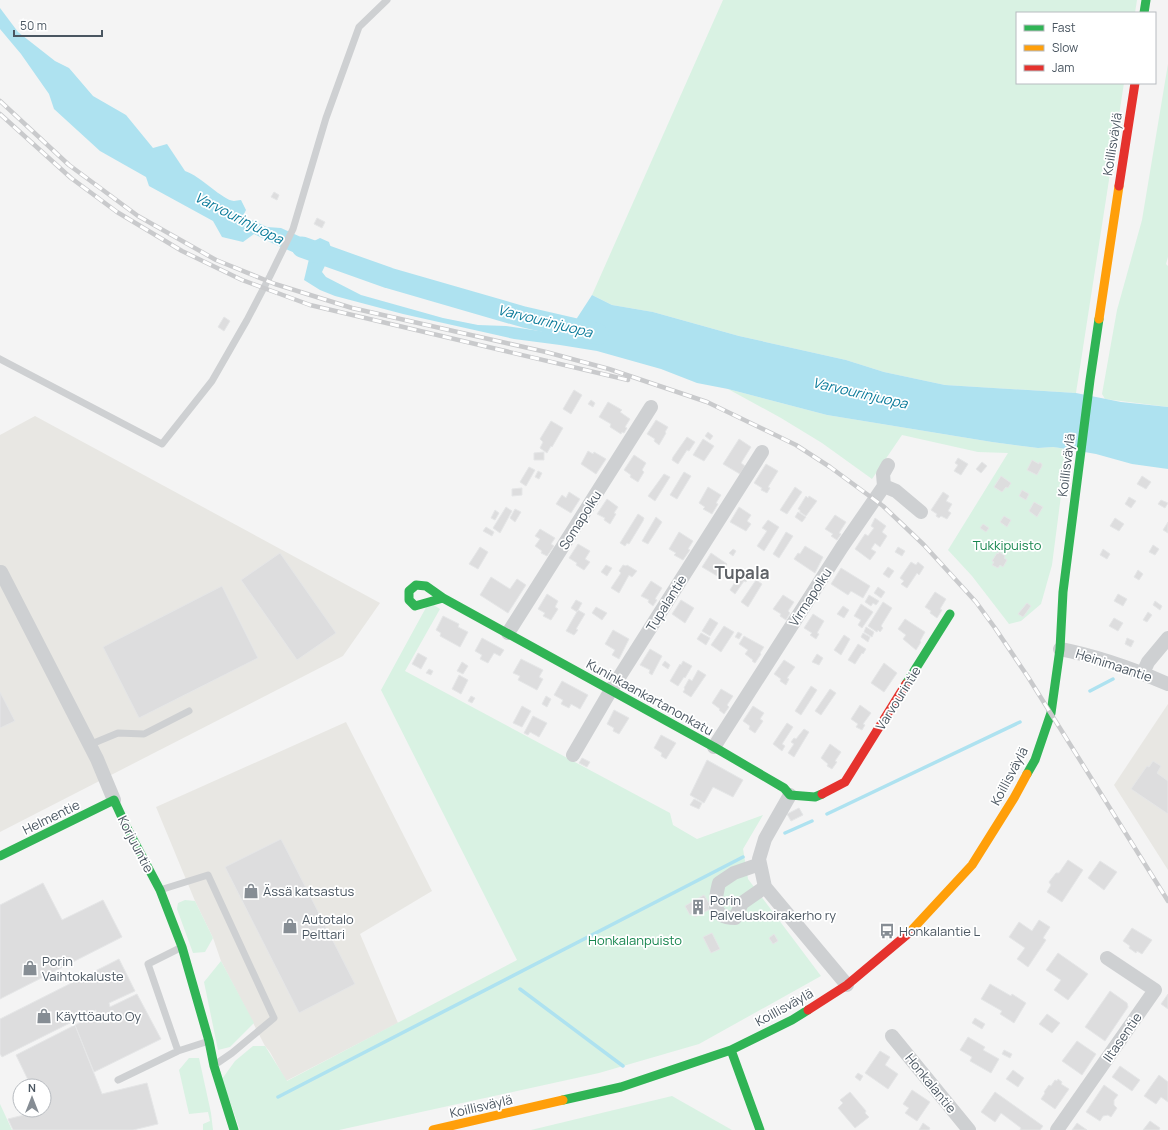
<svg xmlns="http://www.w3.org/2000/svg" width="1168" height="1130" font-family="Manrope,sans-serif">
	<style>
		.commercial { fill: #e8e7e3 }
		.green { fill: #d9f2e3 }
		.water { fill: #aee2f0 }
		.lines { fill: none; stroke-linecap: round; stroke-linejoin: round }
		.stream { stroke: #aee2f0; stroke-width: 3.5 }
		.river { stroke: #aee2f0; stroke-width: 21 }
		.building { fill: #ddddde; stroke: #e5e6e7 }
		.lane { stroke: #ced0d2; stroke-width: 7 }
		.street { stroke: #ced0d2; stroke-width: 14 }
		.fast { stroke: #30b455; stroke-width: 9 }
		.slow { stroke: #ff9f0a; stroke-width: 9 }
		.jam { stroke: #e5322d; stroke-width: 9 }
		.rail-casing { stroke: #c9cacc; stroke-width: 4.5 }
		.rail { stroke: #fff; stroke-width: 3; stroke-dasharray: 9; stroke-linecap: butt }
		.labels { text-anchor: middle; stroke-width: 3.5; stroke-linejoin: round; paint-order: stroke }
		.street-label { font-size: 13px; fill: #4a5661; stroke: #fff }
		.park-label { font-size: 13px; fill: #17864f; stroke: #fff }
		.poi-label { font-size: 13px; fill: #4a5661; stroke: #fff; text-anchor: start }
		.water-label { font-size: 14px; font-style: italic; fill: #0c7c9b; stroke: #fff }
		.district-label { font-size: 17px; font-weight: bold; fill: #5f6368; stroke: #fff }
	</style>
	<rect width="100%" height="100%" fill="#f4f4f4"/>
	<path class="commercial" d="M35 416 380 603 343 656 0 832V435Z
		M1168 704V870L1114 785Z
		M346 722 432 891 360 934 398 1023 286 1081 270 1052 265 1046 221 961 213 938 195 901 156 807Z"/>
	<path class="green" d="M723 0H1137L1135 13H1017V83H1124L1076 393 945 385 884 372 846 360 739 336 653 312 612 305 592 295Z
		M1168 64V257L1166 264 1168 266V407L1105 399 1102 394 1117 310 1142 220Z
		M728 389 827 415 992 442 1038 448 1053 447 1067 449 1052 565 1041 604 1021 621 1009 624 972 576 948 550 1008 453 978 452 902 435 872 479 822 443 781 418Z
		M429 602 440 609 405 671 670 813 673 825 697 839 763 815 743 849 748 879 821 976 699 1044 599 1073 339 1130H240L222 1079 235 1061 253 1046H265L287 1081 517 960 381 690Z
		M185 900 195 901 213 938 205 952 193 953 177 909 178 903Z
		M221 961 254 1023 230 1047 218 1050 204 982Z
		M189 1058H199L211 1113 213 1130H203V1124L210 1121 208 1112 189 1114 179 1070Z
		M672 1096 732 1130H531Z
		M0 1104 12 1130H0Z"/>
	<path class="water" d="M0 8 18 32 55 61 69 68 93 96 126 115 153 148 167 144 185 171C201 176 222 200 234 201 236 201 238 200 241 200L246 210 243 216 267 227 281 228 303 238 314 241 320 238 329 242 332 251 322 272 326 277 361 295 443 318 478 325 506 326 566 335 592 295 612 305 653 312 739 336 846 360 884 372 945 385 1076 393 1121 402 1168 407V469L1132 464 1096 454 1067 449 1053 447 1038 448 992 442 827 415 728 389 697 383 661 369 597 351 560 345 514 339 403 314 335 296 320 290 304 280 309 259 274 244 254 234 243 242 222 237 213 221 149 186 146 177 100 151 54 109 49 94 21 54 0 29Z"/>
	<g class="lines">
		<path class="stream" d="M1090 691 1113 679
			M827 814 1020 722
			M785 833 812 821
			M520 989 623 1066
			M278 1097 743 857"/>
		<path class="river" d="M302 247 389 278 524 317 598 334"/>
	</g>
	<path class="building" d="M274 192 279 195 277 200 271 197Z
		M317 218 325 222 322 228 314 224Z
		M224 317 230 321 224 331 218 327Z
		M574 390 582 395 571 414 563 409Z
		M591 400 595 403 593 407 588 404Z
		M608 402 622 410 620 412 630 419 625 427 627 428 624 433 622 432 621 434 610 427 611 424 599 417Z
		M656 420 668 427 665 432 666 433 659 445 654 441 655 439 647 434Z
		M551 421 563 428 552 447 551 446 547 453 540 448 543 442 540 439Z
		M708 432 713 436 710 440 705 436Z
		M687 437 695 442 689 451 687 450 678 464 672 460 673 457Z
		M703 439 714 446 704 461 693 455Z
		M739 439 751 447 741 463 745 466 740 474 723 464Z
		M588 451 593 454 594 452 606 459 596 474 581 464Z
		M544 452V460H534V453Z
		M634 455 646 463 642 470 644 472 638 482 630 477 631 475 624 470Z
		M958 458 968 464 961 475 954 471 958 465 955 463Z
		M1032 460 1039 464V462L1042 464V466L1037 475 1027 470Z
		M982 462 987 466 981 473 976 469Z
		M766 464 778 471 768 487 770 488 767 493 761 490 762 488 754 483Z
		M529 467 535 470 526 486 520 482Z
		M538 471 542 473 539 479 535 477Z
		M684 472 691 476 677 499 670 495Z
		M664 474 670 477 655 501 648 496Z
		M1001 476 1011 483 1008 488 1006 487 1002 492 994 487Z
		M1142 476 1151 482 1146 489 1137 484Z
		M708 487 721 495 716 503 718 504 712 514 703 509 705 507 699 503Z
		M795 487 802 492 787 514 780 510Z
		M522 488V495L512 496V489Z
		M1022 490 1029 494 1026 500 1019 496Z
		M569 492 580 499 571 513 556 504 562 495 566 498Z
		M943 492 949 496 946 501 952 504 948 511 951 513 947 519 941 516 939 518 936 516 937 514 931 510Z
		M806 496 808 498 809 496 817 501 806 516 800 512V510L798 509Z
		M1129 497 1136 501 1131 508 1125 504Z
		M607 499 618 507 614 513 616 514 610 524 604 520 605 518 597 514Z
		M1161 500 1168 503 1165 508 1158 504Z
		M1034 502 1043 507 1037 517 1029 511Z
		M506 507 512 511 500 533 493 528Z
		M739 507 751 515 747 521 751 524 746 531 730 522Z
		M515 509 521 512 515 522 510 518Z
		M495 510 499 513 495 520 491 518Z
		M798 512 806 517 802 522 795 517Z
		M638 514 644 518 643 521 629 544 627 543 625 546 620 543Z
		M835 515 846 522 839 533 841 534 837 540 831 536 833 534 825 529Z
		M1004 516 1011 520 1007 527 1000 522Z
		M656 517 662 522 648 544 642 541Z
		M875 518 886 526 882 532 887 536 880 547 875 543 871 549 876 552 870 560 855 549 865 534 868 536 874 528 871 526Z
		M1115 518 1124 524 1119 531 1110 526Z
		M768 520 779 527 764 551 757 546 767 531 762 528Z
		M1168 522V533L1163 530Z
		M983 524 989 528 986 532 980 528Z
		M486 527 494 532 492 536 483 531Z
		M540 529 555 538 551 544 554 546 547 556 541 553 542 551 535 546 540 539 535 536Z
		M679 532 693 541 688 549 690 550 683 560 674 555 676 553 669 549Z
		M786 532 793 536 779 558 773 554Z
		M578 544 590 551 585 559 590 562 584 570 576 565 577 563 569 558Z
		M1153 545 1159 549 1155 555 1149 552Z
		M805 546 823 557 815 573 794 559 798 553 800 554Z
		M480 547 488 552 478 569 469 564Z
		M898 547 905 551 902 556 895 552Z
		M733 549 736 551 733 556 729 553Z
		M1103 549 1110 554 1107 559 1100 555Z
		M999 552 1005 556 1004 558 1007 560 1003 567 1000 565 998 568 992 565 994 562 992 561 997 553 998 554Z
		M280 553 336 633 297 660 241 580Z
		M711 553 727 564 719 577 702 567Z
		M911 562 916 565 918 562 924 567 919 575 917 573 907 588 901 584 904 581 900 578Z
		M606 565 612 568 607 576 601 572Z
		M623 565 626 566 627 565 637 571 632 577 629 575 619 593 611 588 621 573 619 571Z
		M888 567 894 571 889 578 883 574Z
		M841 568 870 586 863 598 851 591 848 595 831 584Z
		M1138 570 1143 574 1139 580 1134 577Z
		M742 571 749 576 746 582 744 581 735 594 730 590Z
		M491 577 510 589 517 579 526 585 508 613 480 595Z
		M756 580 762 584 748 607 741 602Z
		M651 581 662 588 655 599 657 600 653 606 648 602 649 600 641 596Z
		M222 586 258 658 139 718 103 647Z
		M878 587 885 592 881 598 874 593Z
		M935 592 946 599 940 609 942 610 937 618 930 613 931 611 925 607Z
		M547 594 558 601 555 607 558 609 551 620 543 616 545 613 538 609Z
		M1118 594 1127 599 1123 606 1114 601Z
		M783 595 794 602 788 611 790 613 786 620 780 616 781 614 773 609Z
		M869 595 879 601 876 605 873 603 871 606 865 602Z
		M576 600 582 603 577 612 571 608Z
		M681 600 694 608 685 623 672 614Z
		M1155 601 1162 606 1160 610 1153 605Z
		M883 602 892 608 881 626 883 628 880 632 878 630 877 632 868 626Z
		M1027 603 1031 606 1023 617 1018 614Z
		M861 604 873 612 862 628 858 625 861 620 854 616Z
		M843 606 849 610 844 618 837 614Z
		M596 607 607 613 602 620 592 613Z
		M578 610 585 614 576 629 578 630 574 635 566 631Z
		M1148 612 1152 615 1147 622 1143 620Z
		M813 614 824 621 817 633 819 634 816 639 810 635 812 633 804 628Z
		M443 616 459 624 458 627 468 632 460 647 440 636 441 633 436 630Z
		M710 618 718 623 710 636 702 631Z
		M1114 618 1123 623 1118 631 1109 626Z
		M905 619 925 632 920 641 921 642 916 650 903 639 906 635 898 629Z
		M724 626 734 632 721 652 711 645Z
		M866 627 874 632 872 637 864 632Z
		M613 630 629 639 619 659 612 655 615 650 605 644Z
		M738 632 742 634 739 639 735 637Z
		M701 633 710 638 706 645 697 639Z
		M863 633 870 637 868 642 861 637Z
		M844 635 850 639 841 655 834 650Z
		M744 636 764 647 760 653 761 654 755 663 752 661 753 660 745 654 748 650 739 644Z
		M482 638 504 650 500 656 494 653 488 663 480 659 482 655 475 651Z
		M1127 638 1134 641 1131 647 1125 644Z
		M858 644 866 649 863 654 862 653 855 664 848 660Z
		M650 649 662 656 652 675 649 673 650 670 640 665Z
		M418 653 427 658 421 669 412 664Z
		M817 654 823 658 819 665 812 662Z
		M521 659 543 670 539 677 543 679 537 690 518 680 520 676 513 673Z
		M784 660 795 667 787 678 789 679 786 685 780 681 781 679 774 674Z
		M665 661 670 665 668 669 662 665Z
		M683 661 692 666 685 678 684 677 678 686 670 681 680 664 681 665Z
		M462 662 468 666 463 674 457 671Z
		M884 663 897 673 884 692 871 683Z
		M429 669 433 671 431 675 426 673Z
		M698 670 706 675 691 697 683 692 685 689 684 688 689 679 692 681Z
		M459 675 468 680 461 694 452 689Z
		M562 681 588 695 580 709 571 704 569 708 561 704 563 700 554 695Z
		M811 686 817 690 801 715 795 711Z
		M721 689 733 696 727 705 729 707 724 714 719 710 720 709 712 703Z
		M830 689 836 693 821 715 815 711Z
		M0 692 15 721 0 728Z
		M471 696 475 698 472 703 468 701Z
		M546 696 551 699 547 707 542 704Z
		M860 705 871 713 863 724 865 725 862 730 856 727 858 724 851 719Z
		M522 706 531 711 522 727 513 723Z
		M753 706 764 713 760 719 763 721 755 733 749 729 750 726 743 721Z
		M614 710 629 718 619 734 613 731 614 728 607 724Z
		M533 716 547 723 539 737 530 732 528 735 524 733Z
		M787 723 793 727 782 744 785 746 782 751 773 744Z
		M804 729 809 732 794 757 788 753 794 744 791 742 794 738 796 739Z
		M661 735 676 743 666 759 661 756 662 753 654 748Z
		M830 744 841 752 835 761 837 762 832 769 827 766 828 764 821 758Z
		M582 758 590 762 587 767 579 763Z
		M707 760 743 780 733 797 713 787 704 803 690 795Z
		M1153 761 1161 766 1157 773 1168 781V814L1131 789 1147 766 1149 767Z
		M694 799 702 803 699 809 690 805Z
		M799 808 803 815 791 821 787 814Z
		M281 839 355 984 299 1013 225 867Z
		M1068 860 1083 870 1062 902 1047 892 1051 885 1049 882 1056 873H1059Z
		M1100 861 1117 872 1104 890 1088 878Z
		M43 883 62 920 103 900 122 937 0 999V905Z
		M704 895 710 905 708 906 710 909 695 917 693 913 690 915 685 906Z
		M1039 920 1050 927 1043 938 1046 940 1028 967 1017 959 1025 948 1009 937 1019 922 1032 931Z
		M1132 928 1152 940 1142 954 1137 951 1136 953 1129 948 1130 946 1123 941Z
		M712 933 720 949 711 953 703 937Z
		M774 934 778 941 773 944 769 938Z
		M1058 953 1088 974 1068 1000 1054 990 1061 980 1046 970Z
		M119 959 135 991 109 1003 110 1007 137 994 161 1039 94 1072 75 1025 97 1014 96 1010 2 1057 0 1054V1019Z
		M990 984 1011 996 1012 994 1026 1003 1014 1023 1000 1014 1002 1011 981 999Z
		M1110 991 1127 1003 1128 1007 1105 1041 1085 1027Z
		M1168 994V1009L1161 1004Z
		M1047 1014 1060 1023 1052 1033 1039 1024Z
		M975 1018 985 1024 982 1029 972 1023Z
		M75 1025 102 1094 147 1083 158 1124 133 1130H13L8 1119 44 1110V1086H31L16 1055Z
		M968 1037 985 1047 983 1050 999 1059 991 1073 970 1061 972 1057 960 1050Z
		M1077 1041 1096 1054 1082 1075 1062 1061Z
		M1004 1050 1012 1054 1010 1058 1002 1054Z
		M880 1051 890 1057 885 1065 898 1074 888 1089 865 1073Z
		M1120 1066 1140 1080 1132 1091 1112 1077Z
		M1013 1070 1024 1078 1018 1087 1006 1079Z
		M858 1073 863 1076 860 1081 855 1077Z
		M1159 1075 1168 1082V1102L1161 1097 1156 1104 1144 1096Z
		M1058 1079 1062 1082 1061 1084 1069 1089 1055 1109 1041 1099 1045 1093 1044 1092 1049 1085 1051 1086 1055 1080 1057 1081Z
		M1104 1085 1118 1095 1114 1100V1105L1117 1108 1111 1117 1108 1115 1103 1116 1100 1121 1086 1112Z
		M912 1090 930 1102 917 1121 905 1113 909 1108 903 1104Z
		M850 1092 866 1111 865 1113 869 1117 855 1128 838 1108 843 1103 840 1100Z
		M995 1092 1043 1126 1040 1130H1020L1021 1128 1001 1113 995 1122 981 1112Z
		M1150 1121 1160 1128 1159 1130H1143Z
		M923 1123 930 1128 929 1130H919Z
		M1077 1123 1087 1130H1072Z"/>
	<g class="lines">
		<path class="lane" d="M0 359 162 444 212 381 247 320 270 276 293 229 326 118 359 27 387 0
			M89 745 118 733 144 734 189 711
			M160 890 208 875 274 1018 232 1053 216 1064
			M182 947 148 964 178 1051 209 1041
			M118 1080 178 1051"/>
		<path class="street" d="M884 486 883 474 888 465
			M1 572 97 759 114 800
			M508 633 651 407
			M1060 649C1097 656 1133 669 1168 684
			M1143 673 1148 662 1168 638
			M714 747 842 547 884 486 896 491 921 512
			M573 755 611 690 762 452
			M790 795 765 839 759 859 765 887 847 985
			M760 864 734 873 719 883C715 900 710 918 735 918L742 903 765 887
			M892 1036 969 1130
			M1057 1130 1155 990 1107 958"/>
		<path class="fast" d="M1144 13 1146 0
			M443 598 426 586 416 585 409 591V600L415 606 443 598 714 747 784 788 790 795 815 797 822 794
			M906 684 950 614
			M1027 774 1035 760 1051 713 1060 649 1063 592 1090 380 1099 319
			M0 856 114 800 126 826 160 890 182 947 209 1041 214 1066 234 1130
			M731 1050 760 1130
			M563 1100 621 1087 731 1050 792 1020 808 1010"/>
		<path class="slow" d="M1099 319 1119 186
			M909 933 972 865 1014 798 1027 774
			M433 1130 563 1100"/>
		<path class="jam" d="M1119 186 1135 83
			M822 794 845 782 906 684
			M808 1010 847 985 909 933"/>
		<g class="rail-casing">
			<path id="rail" d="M0 101 69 165 138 216 216 260 275 284 352 308 546 352 609 369 707 402 796 445 830 467 883 506 902 524 924 545 976 602 995 628 1028 677 1168 901
				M0 114 71 178 117 212 182 251 242 280 310 305 628 380"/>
		</g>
		<use href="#rail" class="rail"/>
	</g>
	<defs>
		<g id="shop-bare" transform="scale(1.2)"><path d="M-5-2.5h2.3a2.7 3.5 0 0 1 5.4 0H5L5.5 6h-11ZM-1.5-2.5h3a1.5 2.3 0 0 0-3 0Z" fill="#868d94" stroke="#fff" stroke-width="2.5" paint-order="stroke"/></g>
		<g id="building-bare" transform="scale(1.2)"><path d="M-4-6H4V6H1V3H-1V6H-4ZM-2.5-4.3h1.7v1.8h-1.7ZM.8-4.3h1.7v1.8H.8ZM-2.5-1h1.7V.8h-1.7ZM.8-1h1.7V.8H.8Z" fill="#868d94" stroke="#fff" stroke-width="2.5" paint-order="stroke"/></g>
		<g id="bus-bare" transform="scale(1.2)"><path d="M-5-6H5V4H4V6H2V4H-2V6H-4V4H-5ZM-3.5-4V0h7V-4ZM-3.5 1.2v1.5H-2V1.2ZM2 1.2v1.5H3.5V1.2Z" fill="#868d94" stroke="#fff" stroke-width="2.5" paint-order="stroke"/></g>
	</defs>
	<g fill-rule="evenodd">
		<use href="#shop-bare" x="251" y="891"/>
		<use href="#building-bare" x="698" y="907"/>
		<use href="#shop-bare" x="290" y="926"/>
		<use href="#bus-bare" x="887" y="931"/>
		<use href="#shop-bare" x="30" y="968"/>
		<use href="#shop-bare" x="44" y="1016"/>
	</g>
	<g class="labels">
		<g class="street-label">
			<text transform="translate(1112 144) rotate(-81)" y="5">Koillisväylä</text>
			<text transform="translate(1066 465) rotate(-83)" y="5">Koillisväylä</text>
			<text transform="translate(580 520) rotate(-58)" y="5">Somapolku</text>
			<text transform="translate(810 597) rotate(-57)" y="5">Virmapolku</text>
			<text transform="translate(666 603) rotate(-58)" y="5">Tupalantie</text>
			<text transform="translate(1114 665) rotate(18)" y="5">Heinimaantie</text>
			<text transform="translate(650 697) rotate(29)" y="5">Kuninkaankartanonkatu</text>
			<text transform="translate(898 698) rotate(-58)" y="5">Varvourintie</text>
			<text transform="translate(1009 776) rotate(-62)" y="5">Koillisväylä</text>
			<text transform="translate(51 817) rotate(-26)" y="5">Helmentie</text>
			<text transform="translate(136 844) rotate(63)" y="5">Korjuuntie</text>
			<text transform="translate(784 1007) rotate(-29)" y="5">Koillisväylä</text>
			<text transform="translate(1122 1037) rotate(-55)" y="5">Iltasentie</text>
			<text transform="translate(931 1083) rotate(51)" y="5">Honkalantie</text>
			<text transform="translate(481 1106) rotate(-13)" y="5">Koillisväylä</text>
		</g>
		<g class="park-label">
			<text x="1007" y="550">Tukkipuisto</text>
			<text x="635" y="945">Honkalanpuisto</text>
		</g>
		<g class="poi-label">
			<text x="263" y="896">Ässä katsastus</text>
			<text x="710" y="905">Porin<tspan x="710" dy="15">Palveluskoirakerho ry</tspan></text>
			<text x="302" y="924">Autotalo<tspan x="302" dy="15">Pelttari</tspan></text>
			<text x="899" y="936">Honkalantie L</text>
			<text x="42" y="966">Porin<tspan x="42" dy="15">Vaihtokaluste</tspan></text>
			<text x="56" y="1021">Käyttöauto Oy</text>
		</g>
		<g class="water-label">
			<text transform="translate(239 218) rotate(27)" y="5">Varvourinjuopa</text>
			<text transform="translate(545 321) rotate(14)" y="5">Varvourinjuopa</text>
			<text transform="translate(860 393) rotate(13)" y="5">Varvourinjuopa</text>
		</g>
		<g class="district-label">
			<text x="742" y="579">Tupala</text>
		</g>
	</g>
	<rect x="1016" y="12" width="140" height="72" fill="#ffffff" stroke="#b7bbc0"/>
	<rect x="1024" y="25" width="20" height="6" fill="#30b455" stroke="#b7bbc0"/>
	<text x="1052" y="32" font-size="12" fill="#4a5661">Fast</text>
	<rect x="1024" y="45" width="20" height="6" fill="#ff9f0a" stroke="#b7bbc0"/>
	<text x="1052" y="52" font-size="12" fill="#4a5661">Slow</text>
	<rect x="1024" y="65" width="20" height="6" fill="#e5322d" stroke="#b7bbc0"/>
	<text x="1052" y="72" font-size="12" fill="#4a5661">Jam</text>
	<g transform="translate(32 1098)"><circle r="19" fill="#ffffff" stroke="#b7bbc0"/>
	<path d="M0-3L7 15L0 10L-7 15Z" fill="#868d94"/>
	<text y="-6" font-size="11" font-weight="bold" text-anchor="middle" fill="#4a5661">N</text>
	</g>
	<path d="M14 30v6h88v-6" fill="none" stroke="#4a5661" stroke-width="2"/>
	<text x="20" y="30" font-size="12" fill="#4a5661" stroke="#ffffff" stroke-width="3" paint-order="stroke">50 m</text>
</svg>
